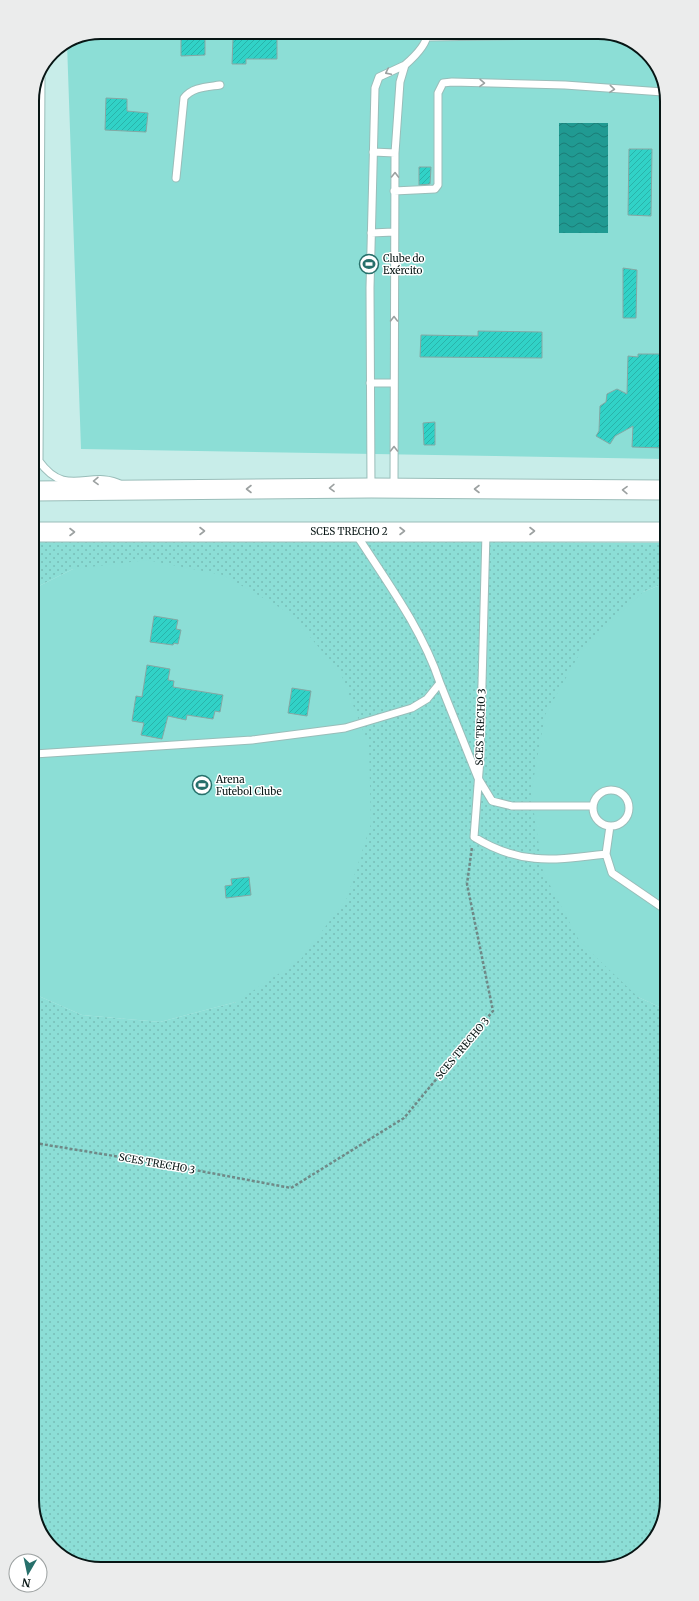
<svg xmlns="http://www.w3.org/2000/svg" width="699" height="1601" font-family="Merriweather,serif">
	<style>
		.grass { fill: url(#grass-dots) }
		.garden { fill: #8cded6 }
		.water { fill: url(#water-waves) }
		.building { fill: url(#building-hatch); stroke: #85a8a4 }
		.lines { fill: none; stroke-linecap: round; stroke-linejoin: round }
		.lane-casing { stroke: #99bdb9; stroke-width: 9 }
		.secondary-casing { stroke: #99bdb9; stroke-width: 21 }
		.path { stroke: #6f8987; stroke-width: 2.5; stroke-dasharray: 3 2; stroke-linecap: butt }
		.lane { stroke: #fff; stroke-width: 7 }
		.secondary { stroke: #fff; stroke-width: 19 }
		.oneway { stroke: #9ca1a1 }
		.labels { text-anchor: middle; stroke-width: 3; stroke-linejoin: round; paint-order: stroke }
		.poi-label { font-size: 10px; fill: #071514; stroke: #fff; text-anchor: start }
		.street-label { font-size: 10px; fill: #071514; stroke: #fff }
		.rim { fill: none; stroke: #071514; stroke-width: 2 }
	</style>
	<defs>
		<pattern id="grass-dots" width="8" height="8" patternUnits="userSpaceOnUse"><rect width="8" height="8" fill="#8cded6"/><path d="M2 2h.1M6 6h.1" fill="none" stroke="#77beb7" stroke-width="1.8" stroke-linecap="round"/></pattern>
		<pattern id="water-waves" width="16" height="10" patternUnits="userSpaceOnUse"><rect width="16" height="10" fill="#209a92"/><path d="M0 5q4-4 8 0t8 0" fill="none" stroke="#1a7c76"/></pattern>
		<pattern id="building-hatch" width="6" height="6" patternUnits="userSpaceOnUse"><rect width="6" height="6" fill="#31d2c7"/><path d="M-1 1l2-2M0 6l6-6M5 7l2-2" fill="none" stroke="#2ab3aa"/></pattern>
	</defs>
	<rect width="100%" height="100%" fill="#c8ede9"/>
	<path class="grass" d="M153 540 665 543V583L643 592 638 997 666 1010 667 1500 653 1542 620 1565 96 1569 59 1555 36 1522 34 994 82 1015 160 1022 236 1002 73 569 33 589V541Z"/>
	<path class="garden" d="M603 32 640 46 663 79 664 459 81 449 67 43 75 37Z
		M147 560 223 575 291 614 341 674 369 746 371 824 347 898 301 959 236 1002 160 1022 82 1015 34 994 33 589 73 569Z
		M665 583 666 1010 638 997 580 942 543 872 531 793 545 715 584 646 643 592Z"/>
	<path class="water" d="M559 123H608V233H559Z"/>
	<path class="building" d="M181 39H205V55L181 56Z
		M233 39H277V59H246V64H232Z
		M106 98 127 99V111L148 113 146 132 105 130Z
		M629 149H652L651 216 628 215Z
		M419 167H431L430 184 419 185Z
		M623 268 637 270 636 318H623Z
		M478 331 542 332V358L420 357 421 335 478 336Z
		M638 354H664V448L632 447 633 426 615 436 610 444 596 436 599 431 600 406 606 402 607 394 617 389 627 394 628 356 638 357Z
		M435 422V445H424L423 423Z
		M154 616 178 620 176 629 181 630 178 644 174 643 173 645 150 642Z
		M147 665 170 669 168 680 174 681 173 687 223 695 220 712 215 711 213 719 187 715 186 720 168 716 162 739 141 735 144 723 132 721 136 696 142 697Z
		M292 688 311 691 307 716 288 713Z
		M249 877 251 895 226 898 225 886 232 885 231 879Z"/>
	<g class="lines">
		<g class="lane-casing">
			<path id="lane" d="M427 37 609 34
				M405 65C413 58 427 45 427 34
				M373 152 395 153
				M176 178 184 98C192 87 207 87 220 85
				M394 191 435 189 438 185V93L443 83 452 82 565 85 663 92
				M371 233 394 232
				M370 383H394
				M39 461C67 500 90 468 122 485
				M33 472 39 461 41 78
				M371 487 370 288 375 88 379 77 405 65 400 82 395 153 394 488
				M486 533 480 759 474 837C521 866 554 860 606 854
				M440 683 478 778 492 801 512 806H593
				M34 754 252 740 345 728 412 708 427 699 440 683C422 629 387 582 356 534
				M593 808a18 18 0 1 1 36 0a18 18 0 1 1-36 0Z
				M610 826 606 854 612 873 666 910"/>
		</g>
		<g class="secondary-casing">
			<path id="secondary" d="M33 491 371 488 664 490
				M33 532H665"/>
		</g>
		<path class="path" d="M35 1143 157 1163 291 1188 404 1118 493 1011 467 884 472 847"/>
		<use href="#lane" class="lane"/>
		<use href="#secondary" class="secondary"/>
	</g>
	<defs><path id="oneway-chevron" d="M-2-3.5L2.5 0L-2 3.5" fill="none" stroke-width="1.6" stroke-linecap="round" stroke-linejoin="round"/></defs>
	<g class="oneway">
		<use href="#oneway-chevron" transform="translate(388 72) rotate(154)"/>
		<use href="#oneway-chevron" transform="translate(482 83) rotate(2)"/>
		<use href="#oneway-chevron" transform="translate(612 89) rotate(5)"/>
		<use href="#oneway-chevron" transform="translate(395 175) rotate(-89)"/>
		<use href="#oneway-chevron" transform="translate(394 319) rotate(-90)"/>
		<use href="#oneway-chevron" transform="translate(394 449) rotate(-90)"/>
		<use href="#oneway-chevron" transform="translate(96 481) rotate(179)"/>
		<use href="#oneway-chevron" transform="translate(332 488) rotate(179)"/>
		<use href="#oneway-chevron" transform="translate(249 489) rotate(180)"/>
		<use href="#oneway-chevron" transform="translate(477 489) rotate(-180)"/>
		<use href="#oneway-chevron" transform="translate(625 490) rotate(-179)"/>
		<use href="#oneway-chevron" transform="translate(202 531)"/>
		<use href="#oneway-chevron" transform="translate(402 531)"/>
		<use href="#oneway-chevron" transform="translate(532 531)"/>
		<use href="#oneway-chevron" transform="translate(72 532)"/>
	</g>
	<defs>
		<g id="stadium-ring" transform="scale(1)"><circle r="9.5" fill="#fff" stroke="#27706b" stroke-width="1.5"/><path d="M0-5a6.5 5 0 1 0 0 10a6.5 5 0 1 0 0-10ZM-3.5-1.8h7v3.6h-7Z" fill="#27706b"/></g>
	</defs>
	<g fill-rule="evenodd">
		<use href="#stadium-ring" x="369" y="264"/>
		<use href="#stadium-ring" x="202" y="785"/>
	</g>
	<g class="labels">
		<g class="poi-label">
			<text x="383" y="262">Clube do<tspan x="383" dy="12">Exército</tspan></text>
			<text x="216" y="783">Arena<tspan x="216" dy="12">Futebol Clube</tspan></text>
		</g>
		<g class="street-label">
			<text x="349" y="535">SCES TRECHO 2</text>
			<text transform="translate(480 727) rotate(-88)" y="4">SCES TRECHO 3</text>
			<text transform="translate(462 1048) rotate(-50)" y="4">SCES TRECHO 3</text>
			<text transform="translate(157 1163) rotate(10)" y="4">SCES TRECHO 3</text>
		</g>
	</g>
	<path d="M0 0H699V1601H0ZM101 39H598A62 62 0 0 1 660 101V1500A62 62 0 0 1 598 1562H101A62 62 0 0 1 39 1500V101A62 62 0 0 1 101 39Z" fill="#ebecec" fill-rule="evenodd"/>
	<path class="rim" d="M101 39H598A62 62 0 0 1 660 101V1500A62 62 0 0 1 598 1562H101A62 62 0 0 1 39 1500V101A62 62 0 0 1 101 39Z"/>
	<g transform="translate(28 1573) rotate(189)"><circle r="19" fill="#ffffff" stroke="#9ca1a1"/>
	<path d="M0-3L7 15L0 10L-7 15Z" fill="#27706b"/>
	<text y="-6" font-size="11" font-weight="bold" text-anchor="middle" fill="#071514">N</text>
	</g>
</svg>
